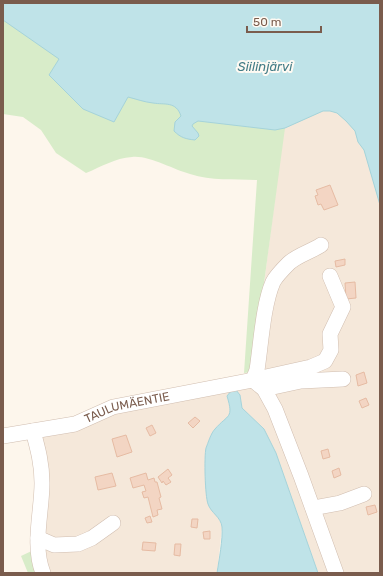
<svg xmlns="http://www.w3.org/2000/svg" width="383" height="576" font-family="Rubik,sans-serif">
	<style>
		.residential { fill: #f5e8da }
		.green { fill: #d8ecc9 }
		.water { fill: #bfe3e8; stroke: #a5d3da }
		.building { fill: #f3d5c3; stroke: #e6bba3 }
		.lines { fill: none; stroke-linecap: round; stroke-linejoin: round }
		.minor-casing { stroke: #d1beb0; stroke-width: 16 }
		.minor { stroke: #fff; stroke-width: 15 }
		.labels { text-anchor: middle; stroke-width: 4; stroke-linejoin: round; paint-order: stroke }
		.street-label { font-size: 12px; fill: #7a5c4d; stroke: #fffaf3 }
		.water-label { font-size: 13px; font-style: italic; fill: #437c86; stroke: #fffaf3 }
	</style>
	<rect width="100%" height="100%" fill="#fdf6ec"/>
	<path class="residential" d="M323 111H330L337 113 346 121 355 131 358 142 364 150 380 205V573H318L295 507 264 429 242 408 240 395 227 396 230 408 229 416 214 430 206 449 222 527 217 573H43L33 431 36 423 251 385 284 128Z"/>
	<path class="green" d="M3 3 344 17 380 205 364 150 358 142 355 131 346 121 337 113 330 111H323L285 128 252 372 244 373 257 180C234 179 212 181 190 174 174 170 149 155 132 157 115 158 101 167 86 173L56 153 41 130 23 117 3 114Z
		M38 548 43 573H28L21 556Z"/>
	<path class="water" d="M3 3H380V205L364 150 358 142 355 131 346 121 337 113 330 111H323L285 128 275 130 198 121 193 124 192 126 198 133 199 136 195 140C186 139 181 138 174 131L175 122 181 116C176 101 165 105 153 103 144 102 136 99 128 97L114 122 83 109 49 75 59 59 3 20Z
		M236 390 240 395 242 408 264 429 276 453 318 573H217C219 560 223 539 222 527 221 517 211 513 208 504 205 496 204 457 206 448 208 443 211 433 215 429 228 414 234 419 227 396L231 391Z"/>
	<path class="building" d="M330 185 338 205 324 210 321 204 318 205 315 196 318 195 316 190Z
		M345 259V265L336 267 335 261Z
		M355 282 356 298 346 299 345 283Z
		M364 372 367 383 358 386 356 375Z
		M366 398 369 405 362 408 359 401Z
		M195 417 200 421 193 428 188 423Z
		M152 425 156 433 150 436 146 428Z
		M126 435 132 452 117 457 112 439Z
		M328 449 330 457 323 459 321 451Z
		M339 468 341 475 334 478 332 471Z
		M168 469 172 475 168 478 171 482 166 485 163 481 162 483 158 477Z
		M112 473 116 486 98 490 95 477Z
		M146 473 148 480 154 478 155 482H157L161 497 159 498 162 509 157 510 158 515 153 517 148 497 144 498 142 492 146 491 144 485 133 488 130 478Z
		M375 505 377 512 368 515 366 507Z
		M150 516 152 522 147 523 145 518Z
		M192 519H198L197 528 191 527Z
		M210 531V539H204L203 532Z
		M143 542 156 543 155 551 142 550Z
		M175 544H181L180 556 174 555Z"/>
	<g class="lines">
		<g class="minor-casing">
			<g id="minor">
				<path d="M321 245C310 252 298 255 289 263 284 268 276 276 273 282 263 305 261 344 257 370L253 380 264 389 275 409 301 476 336 573"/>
				<path d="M264 389 301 381 343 379"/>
				<path d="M33 431C38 449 42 464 42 483 42 512 32 545 43 573"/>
				<path id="s1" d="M3 436 75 424 113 407 253 380 311 367 325 361 331 350 330 334 343 307 330 276"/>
				<path d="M313 508 340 503 364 494"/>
				<path d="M38 538 54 545 78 544 92 538 113 523"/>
			</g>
		</g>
		<use href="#minor" class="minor"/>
	</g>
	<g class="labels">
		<g class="street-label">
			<text dy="4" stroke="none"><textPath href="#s1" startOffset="128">TAULUMÄENTIE</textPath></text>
		</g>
		<g class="water-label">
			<text x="265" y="71">Siilinjärvi</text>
		</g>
	</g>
	<rect width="383" height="576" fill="none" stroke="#7a5c4d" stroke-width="8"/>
	<path d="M247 26v6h74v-6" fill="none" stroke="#7a5c4d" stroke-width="2"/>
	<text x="253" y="26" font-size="12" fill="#7a5c4d" stroke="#fffaf3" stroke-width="3" paint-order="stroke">50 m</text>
</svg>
